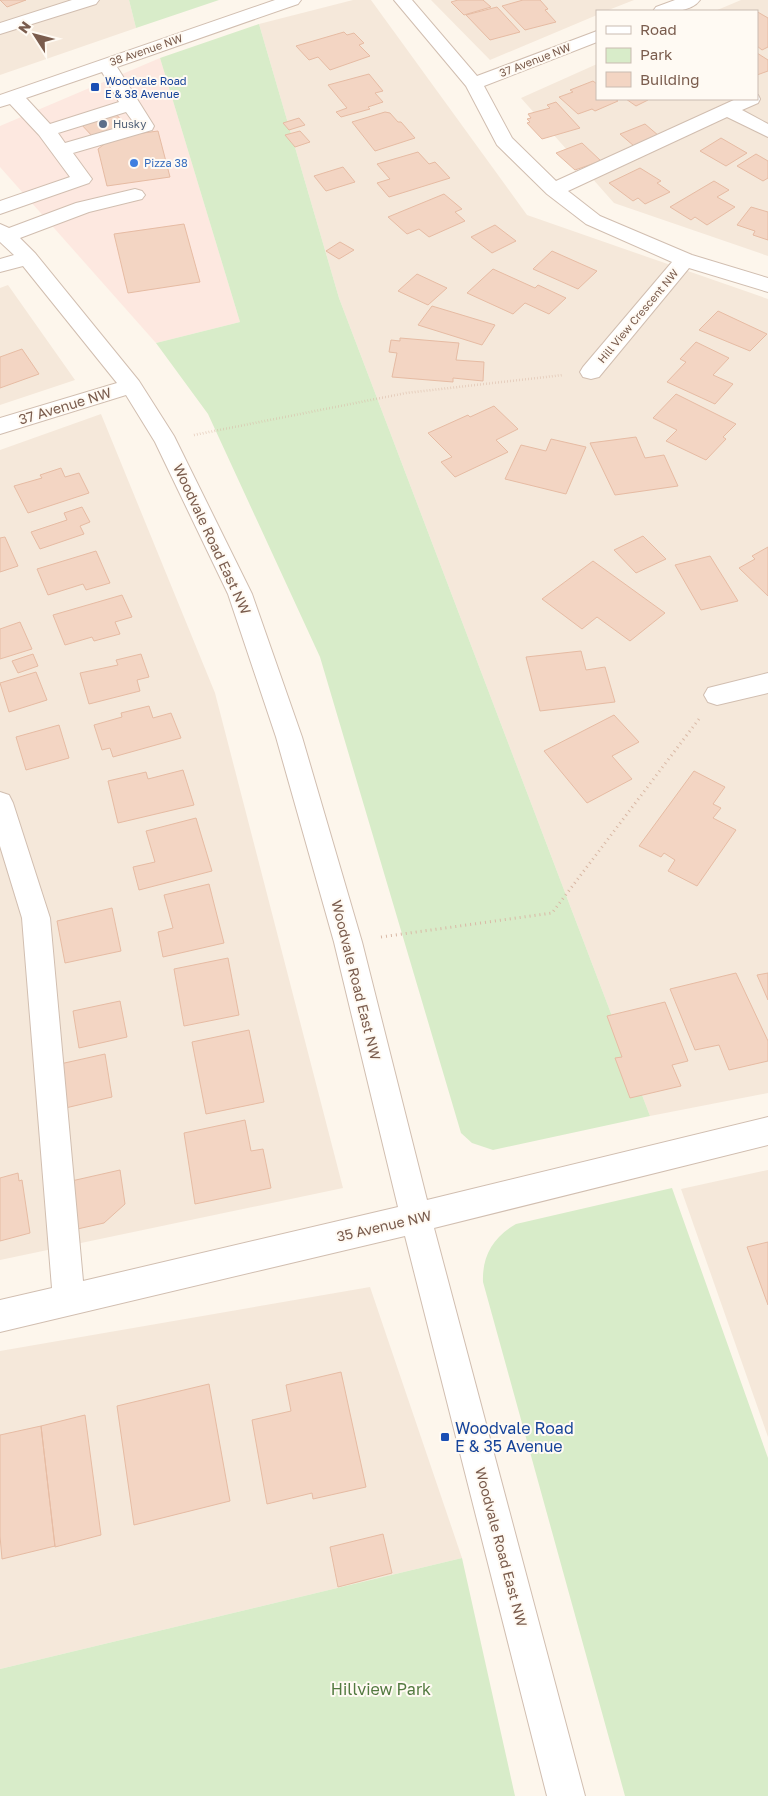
<svg xmlns="http://www.w3.org/2000/svg" width="768" height="1796" font-family="'Golos Text',sans-serif">
	<style>
		.residential { fill: #f5e8da }
		.commercial { fill: #fde8e0 }
		.green { fill: #d8ecc9 }
		.building { fill: #f3d5c3; stroke: #e6bba3 }
		.lines { fill: none; stroke-linecap: round; stroke-linejoin: round }
		.minor-casing { stroke: #d1beb0; stroke-width: 2 }
		.path-far1 { stroke: #d9b8a5; stroke-width: 2.5; stroke-dasharray: 0.5 2.5; stroke-linecap: butt }
		.path { stroke: #d9b8a5; stroke-width: 3; stroke-dasharray: 1 4; stroke-linecap: butt }
		.minor { fill: #fff; fill-rule: evenodd }
		.transit-dot { fill: #1a4fb4; stroke: #fffaf3; stroke-width: 2 }
		.service-dot { fill: #5c6f8a; stroke: #fffaf3; stroke-width: 2 }
		.shop-dot { fill: #3f7fe0; stroke: #fffaf3; stroke-width: 2 }
		.labels { text-anchor: middle; stroke-width: 4; stroke-linejoin: round; paint-order: stroke }
		.far-street-label { font-size: 11px; fill: #7a5c4d; stroke: #fffaf3 }
		.far-transit-label { font-size: 11px; fill: #164399; stroke: #fffaf3; text-anchor: start }
		.far-service-label { font-size: 11px; fill: #4e5e75; stroke: #fffaf3; text-anchor: start }
		.far-shop-label { font-size: 11px; fill: #366cbe; stroke: #fffaf3; text-anchor: start }
		.street-label { font-size: 14px; fill: #7a5c4d; stroke: #fffaf3 }
		.near-transit-label { font-size: 16px; fill: #164399; stroke: #fffaf3; text-anchor: start }
		.near-park-label { font-size: 16px; fill: #537a41; stroke: #fffaf3 }
	</style>
	<rect width="100%" height="100%" fill="#fdf6ec"/>
	<path class="residential" d="M0 0H129L136 28 0 75Z
		M353 0H371L527 215 768 299V1093L650 1116 339 298 259 24Z
		M431 0H634L606 11H597V15L490 60Z
		M741 0H768V256L614 203 521 98 597 64V99H757V11H715Z
		M8 285 75 380 0 405V288Z
		M101 414 215 693 343 1188 0 1260V450Z
		M768 1170V1437L681 1189Z
		M370 1287 462 1558 0 1669V1351Z"/>
	<path class="commercial" d="M160 58 240 322 156 343 0 167V126Z"/>
	<path class="green" d="M129 0H219L136 28Z
		M259 24 339 298 650 1116 493 1150 472 1143 461 1133 320 657 208 414 156 343 240 322 160 58Z
		M672 1188 768 1458V1796H625L483 1282C482 1256 493 1237 516 1224Z
		M462 1558 515 1796H0V1669Z"/>
	<path class="building" d="M0 0H26L7 7Z
		M458 0H483L491 7 464 15 451 2Z
		M523 0H540L548 9 545 10 556 22 525 30 502 6Z
		M497 7 520 32 490 40 466 15Z
		M755 11H756L768 18V47L762 50 757 46V11Z
		M344 32 347 35 354 33 364 43 359 45 370 56 330 70 318 57 309 60 296 46Z
		M757 53 768 60V71L757 75Z
		M369 74 383 91 375 93 383 102 368 107 370 109 341 117 336 112 347 108 328 85Z
		M593 81 597 84V99H615L618 101 595 111 592 109 578 114 559 97 573 92 570 90Z
		M626 99H647L648 100 636 106Z
		M556 102 580 128 542 139 527 123 530 122 527 119 531 118 528 114 550 108 547 105Z
		M113 111 126 125 93 137 80 123Z
		M385 112 390 113 398 122H401L415 138 375 151 352 122Z
		M299 118 305 125 289 130 283 123Z
		M645 124 659 136 634 146 620 134Z
		M158 131 170 177 107 186 98 149 113 137Z
		M300 131 310 142 295 147 285 135Z
		M721 138 747 153 726 166 700 151Z
		M582 143 601 161 575 170 556 153Z
		M418 152 429 164 435 162 450 178 389 197 377 183 390 179 377 164Z
		M756 154 768 161V178L763 181 737 166Z
		M343 167 355 182 326 191 314 176Z
		M640 168 661 181 657 183 670 192 645 204 638 198 633 201 609 183Z
		M714 181 729 190 717 197 735 207 707 225 695 217 691 220 670 207Z
		M444 194 462 209 455 212 465 221 429 237 419 229 407 234 388 217Z
		M751 207 768 212V240L753 235 755 231 737 225Z
		M184 224 200 282 128 293 114 234Z
		M495 225 516 241 492 253 471 237Z
		M340 242 354 250 339 259 326 251Z
		M552 251 597 271 578 289 533 269Z
		M493 269 535 288 538 285 566 298 549 314 525 303 513 314 467 293Z
		M417 274 447 288 428 305 398 291Z
		M432 306 495 325 482 345 418 325Z
		M718 311 767 334 750 351 699 330Z
		M400 338 459 343 456 360 484 362 483 381 453 378V382L392 377 397 353 389 352 391 340 400 341Z
		M696 342 729 358 713 375 733 384 715 404 667 382 686 362 680 359Z
		M22 349 39 374 0 388V357Z
		M676 394 736 424 723 437 726 439 706 460 666 441 677 430 653 418Z
		M494 406 518 429 496 440 508 452 455 477 441 462 452 457 428 433 468 415 470 417Z
		M636 437 645 458 664 455 678 486 615 495 590 443Z
		M551 439 586 447 566 494 505 479 521 445 546 451Z
		M61 468 65 477 79 473 89 493 28 513 14 486 42 478 40 475Z
		M82 507 90 522 80 526 84 534 40 549 31 532 67 520 64 513Z
		M643 536 666 559 636 573 614 550Z
		M5 537 18 566 0 572V538Z
		M768 547V596L739 568 755 559 752 556Z
		M96 551 110 583 86 590 83 584 48 595 37 569Z
		M710 556 738 601 701 610 675 565Z
		M593 561 665 613 630 641 597 617 582 629 542 599Z
		M122 595 132 617 115 622 120 634 94 641 92 637 65 645 53 615Z
		M20 622 32 649 0 659V629Z
		M581 651 586 670 605 667 615 702 540 711 526 657Z
		M33 654 38 666 18 673 12 661Z
		M141 654 149 677 137 680 140 691 89 704 80 673 118 665 116 660Z
		M36 672 47 700 9 712 0 683Z
		M149 706 153 718 171 713 181 738 113 757 110 748 102 750 94 725 122 717 121 713Z
		M614 715 639 742 612 756 632 779 587 803 544 751Z
		M59 725 69 758 26 770 16 737Z
		M183 770 194 805 118 823 108 781 146 772 148 779Z
		M694 771 725 787 713 804 721 808 713 818 736 830 697 886 668 871 675 860 664 853 661 857 639 846Z
		M196 818 212 871 139 890 133 867 155 862 146 831Z
		M209 884 224 943 163 957 158 932 173 928 164 895Z
		M112 908 121 951 65 963 57 921Z
		M228 958 239 1015 184 1026 174 969Z
		M736 973 768 1041V1061L729 1070 719 1045 695 1050 670 989Z
		M768 973V1000L757 975Z
		M120 1001 127 1037 79 1048 73 1011Z
		M665 1002 688 1061 672 1065 681 1086 630 1098 615 1058 622 1057 607 1016Z
		M249 1030 264 1102 206 1114 192 1042Z
		M105 1054 112 1097 57 1110 51 1066Z
		M245 1120 251 1151 263 1149 271 1188 195 1204 184 1133Z
		M120 1170 125 1204 104 1223 73 1230 67 1182Z
		M18 1173 19 1181 22 1180 30 1233 0 1241V1178Z
		M768 1242V1305L747 1247Z
		M341 1372 366 1487 313 1499 312 1493 267 1504 252 1420 291 1411 286 1385Z
		M209 1384 230 1501 134 1525 117 1406Z
		M85 1415 101 1535 55 1547 41 1426Z
		M41 1426 55 1546 2 1559 0 1536V1435Z
		M383 1534 392 1573 338 1587 330 1547Z"/>
	<g class="lines">
		<g class="minor-casing">
			<path id="minor" d="M72 0H99L96 4 0 34V23Z
				M275 0H301L298 4 117 67 154 126 152 130 73 153 92 179 89 183 0 214V201L70 177 39 135 10 104 0 107V95ZM102 72 119 102 50 124 26 98ZM126 112 134 123 65 143 58 133Z
				M394 0H412L477 76 597 31V42L484 86 512 138 556 181 736 99H757L758 95 760 99 758 103 742 110 768 124V137L727 117 568 191 600 216 692 255 768 278V292L689 268 599 377 591 379 583 377 580 372 583 367 672 262 586 224 547 194 497 145 466 86Z
				M675 0H700C691 13 667 12 653 11L656 7Z
				M135 189 142 191 145 195 142 199 89 212 20 238 35 253 139 381 174 436 252 594 302 737 362 942 427 1200 768 1117V1145L434 1228 585 1796H547L405 1236 0 1332V1300L52 1288 22 918 0 846V792L9 795 13 803 50 918 83 1281 398 1207 334 942 276 737 228 594 155 442 126 395 0 434V418L117 383 23 266 0 272V259L14 255 0 242V224L9 228 76 203Z
				M768 673V693L717 705 708 702 704 695 708 688Z"/>
		</g>
		<path class="path-far1" d="M194 435 406 393 563 375"/>
		<path class="path" d="M381 937 552 913 699 719"/>
		<use href="#minor" class="minor"/>
	</g>
	<g class="transit-dot">
		<rect x="90" y="82" width="10" height="10" rx="2.5"/>
		<rect x="440" y="1432" width="10" height="10" rx="2.5"/>
	</g>
	<circle class="service-dot" cx="103" cy="124" r="5"/>
	<circle class="shop-dot" cx="134" cy="163" r="5"/>
	<g class="labels">
		<g class="far-street-label">
			<text transform="translate(146 50) rotate(-19)" y="4">38 Avenue NW</text>
			<text transform="translate(535 60) rotate(-21)" y="4">37 Avenue NW</text>
			<text transform="translate(638 316) rotate(-50)" y="4">Hill View Crescent NW</text>
		</g>
		<g class="far-transit-label">
			<text x="105" y="85">Woodvale Road<tspan x="105" dy="13">E &amp; 38 Avenue</tspan></text>
		</g>
		<g class="far-service-label">
			<text x="113" y="128">Husky</text>
		</g>
		<g class="far-shop-label">
			<text x="144" y="167">Pizza 38</text>
		</g>
		<g class="street-label">
			<text transform="translate(65 406) rotate(-17)" y="5">37 Avenue NW</text>
			<text transform="translate(212 539) rotate(65)" y="5">Woodvale Road East NW</text>
			<text transform="translate(356 980) rotate(76)" y="5">Woodvale Road East NW</text>
			<text transform="translate(384 1226) rotate(-13)" y="5">35 Avenue NW</text>
			<text transform="translate(501 1547) rotate(75)" y="5">Woodvale Road East NW</text>
		</g>
		<g class="near-transit-label">
			<text x="455" y="1434">Woodvale Road<tspan x="455" dy="18">E &amp; 35 Avenue</tspan></text>
		</g>
		<g class="near-park-label">
			<text x="381" y="1695">Hillview Park</text>
		</g>
	</g>
	<rect x="596" y="10" width="162" height="90" fill="#fffaf3" stroke="#cabbb1"/>
	<rect x="606" y="26" width="25" height="8" fill="#ffffff" stroke="#cabbb1"/>
	<text x="640" y="35" font-size="15" fill="#7a5c4d">Road</text>
	<rect x="606" y="48" width="25" height="15" fill="#d8ecc9" stroke="#cabbb1"/>
	<text x="640" y="60" font-size="15" fill="#7a5c4d">Park</text>
	<rect x="606" y="72" width="25" height="15" fill="#f3d5c3" stroke="#cabbb1"/>
	<text x="640" y="85" font-size="15" fill="#7a5c4d">Building</text>
	<g transform="translate(35 35) rotate(306)" stroke="#fffaf3" stroke-width="4" paint-order="stroke">
	<path d="M0-4L9 19L0 12L-9 19Z" fill="#7a5c4d"/>
	<text y="-8" font-size="14" font-weight="bold" text-anchor="middle" fill="#7a5c4d">N</text>
	</g>
</svg>
